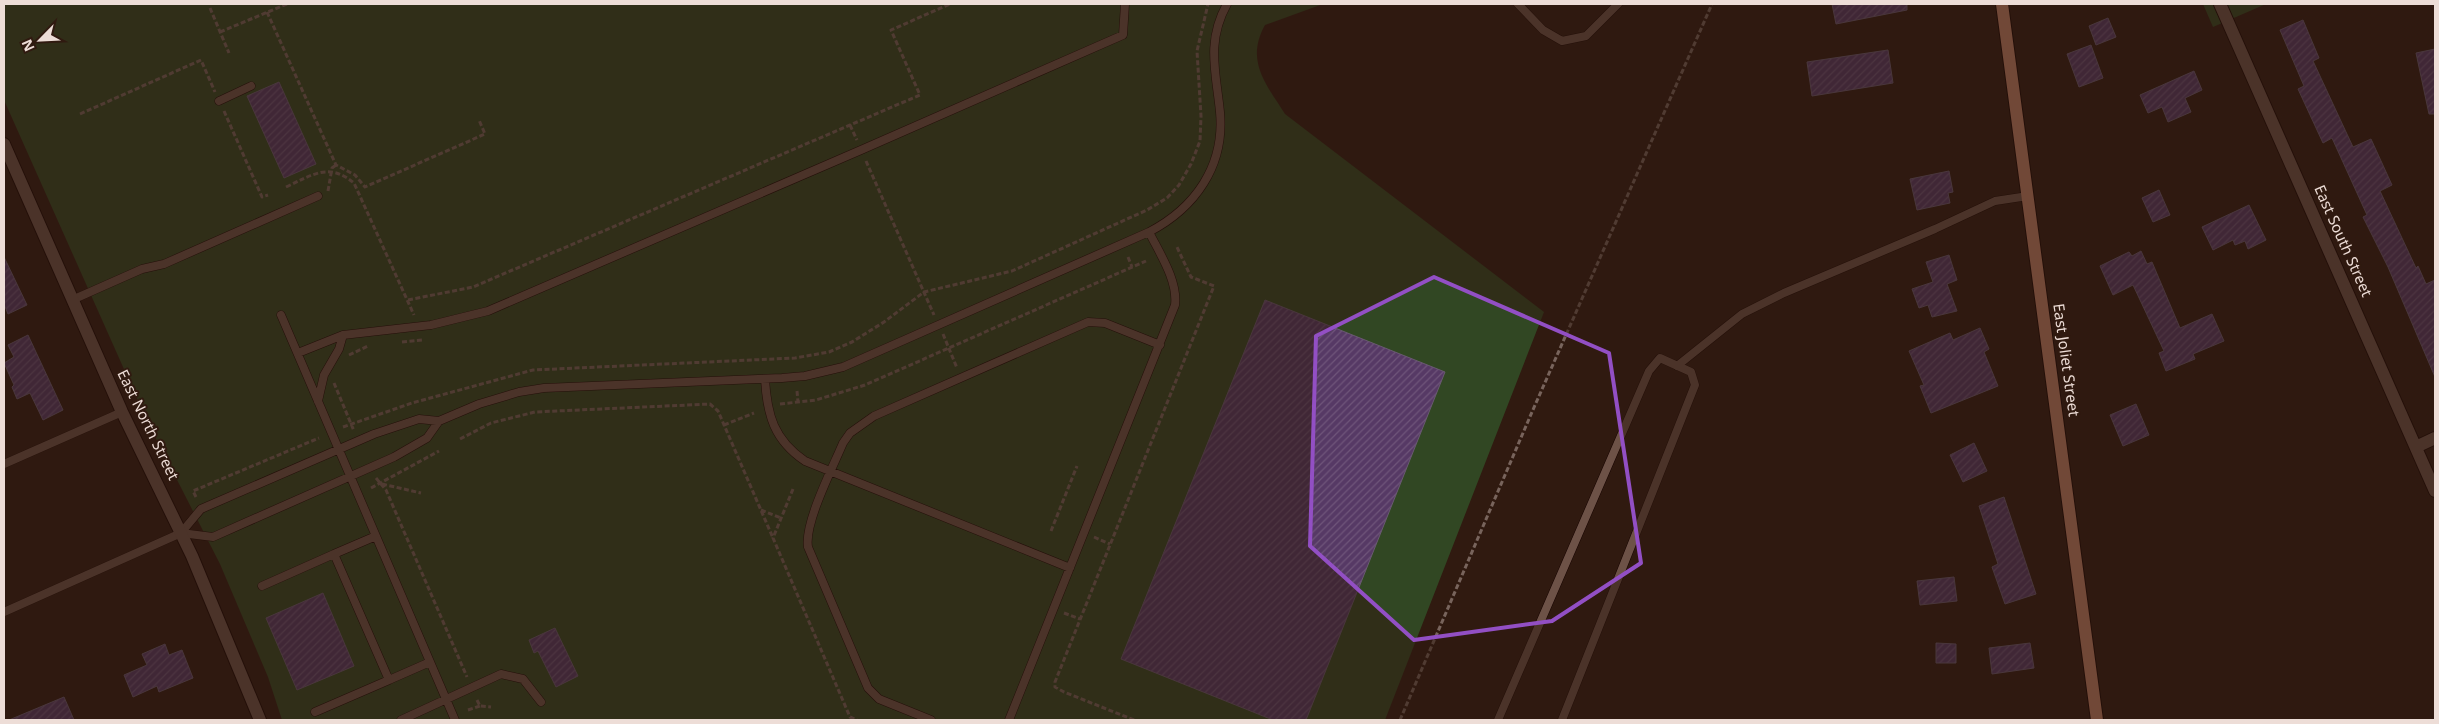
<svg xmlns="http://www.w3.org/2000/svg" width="2439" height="724" font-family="'Noto Sans',sans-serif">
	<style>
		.green { fill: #314723 }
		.building { fill: url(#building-hatch); stroke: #695a71 }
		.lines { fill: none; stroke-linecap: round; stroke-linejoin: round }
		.service-casing { stroke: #170400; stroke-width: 9 }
		.minor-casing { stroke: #170400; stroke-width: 14 }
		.tertiary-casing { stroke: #170400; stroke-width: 14 }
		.primary-casing { stroke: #170400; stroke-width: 14 }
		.path { stroke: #78645c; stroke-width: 3; stroke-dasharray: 5 2.5; stroke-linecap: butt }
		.service { stroke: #6d5247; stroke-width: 8 }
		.minor { stroke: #6d5247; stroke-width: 12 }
		.tertiary { stroke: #6d5247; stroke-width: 12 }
		.primary { stroke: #c28167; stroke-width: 12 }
		.marked { fill: none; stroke: #924fc4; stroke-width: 4; stroke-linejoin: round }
		.labels { text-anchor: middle; stroke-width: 4; stroke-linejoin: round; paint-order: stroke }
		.street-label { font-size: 15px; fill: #edddd7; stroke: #301a10 }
	</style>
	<defs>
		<pattern id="building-hatch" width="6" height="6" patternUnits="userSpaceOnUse" patternTransform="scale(1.25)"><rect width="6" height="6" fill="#563965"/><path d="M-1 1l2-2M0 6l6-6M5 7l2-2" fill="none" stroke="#6f557a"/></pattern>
	</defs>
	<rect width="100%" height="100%" fill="#301a10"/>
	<path class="green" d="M4 4H1323L1265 25C1245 61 1266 84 1285 114L1544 312 1385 720H282L268 677 220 564 148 423 4 100Z
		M2203 4H2266L2213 27Z"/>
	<path class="building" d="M1832 4H1907V10L1836 24Z
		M2108 18 2116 37 2096 45 2089 26Z
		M2303 20 2319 58 2313 61 2353 147 2371 139 2392 185 2380 191 2416 268 2418 266 2426 284 2435 280V377L2388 267 2363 217 2367 215 2332 138 2323 143 2298 89 2304 86 2280 30Z
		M2091 45 2103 78 2079 87 2067 54Z
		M2435 49V114H2429L2416 53Z
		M1888 50 1893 83 1812 96 1807 62Z
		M2194 71 2202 90 2185 98 2191 112 2168 122 2162 107 2148 113 2140 95Z
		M279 82 316 164 284 178 247 96Z
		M1949 171 1953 192 1948 193 1950 203 1917 210 1910 179Z
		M2159 190 2170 215 2153 222 2142 198Z
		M2249 205 2266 240 2248 249 2245 241 2235 245 2233 240 2213 250 2202 227Z
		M2141 251 2147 264 2152 262 2180 328 2212 314 2224 341 2193 354 2195 359 2166 371 2159 353 2164 351 2133 285 2113 295 2100 266 2129 252 2132 256Z
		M1949 255 1957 280 1947 284 1957 311 1932 317 1928 305 1919 308 1912 289 1933 282 1926 262Z
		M4 257 27 305 8 314 4 304Z
		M1265 300 1445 372 1306 720H1273L1121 659Z
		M1980 328 1989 349 1984 352 1998 386 1931 413 1920 386 1924 385 1909 351 1950 333 1953 340Z
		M28 335 63 410 43 420 30 393 17 399 12 387 14 385 4 363 14 357 8 345Z
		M2136 404 2149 435 2123 446 2110 415Z
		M1974 443 1987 471 1963 482 1950 455Z
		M2004 497 2036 594 2005 604 1992 567 1998 564 1979 506Z
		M1954 577 1957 601 1920 605 1917 581Z
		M323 593 354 666 297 690 266 618Z
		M555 628 578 676 556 687 538 651 534 653 529 640Z
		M1936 643 1956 644V663H1936Z
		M2030 643 2034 668 1992 674 1989 648Z
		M165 644 169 655 182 650 193 678 159 692 157 686 133 697 124 675 147 665 142 654Z
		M64 697 74 720H9Z"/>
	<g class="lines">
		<g class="service-casing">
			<path id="service" d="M1518 4 1543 30 1562 41 1586 36 1618 4
				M219 101 251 86
				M72 300 142 269 164 264 318 196
				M281 315 455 720
				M298 353 343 335 431 325 488 311 861 150 1123 35 1125 4
				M1677 366 1742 314 1784 293 1935 229 1995 201 2028 196
				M765 379C767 415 774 440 805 461L1070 568
				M318 401 324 375 339 349 343 335
				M4 464 122 412
				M181 533 213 537 394 457 427 438 439 421
				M376 536 334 554 389 680 430 662
				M262 586 334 554
				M4 612 181 533 201 509 374 434 419 419 439 421 479 404 519 392 544 388 782 378 805 376 843 367 1149 232C1195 208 1225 166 1220 112 1216 72 1206 42 1227 4
				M315 712 389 680
				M401 720 501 674 523 679 541 702
				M931 720 879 699 868 688 808 547C804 523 833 467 843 443L850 433 874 416 1088 322 1105 323 1160 345
				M1009 720 1175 305C1178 281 1160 254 1149 232
				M1498 720 1649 371 1660 358 1691 372 1695 385 1562 720"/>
		</g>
		<g class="minor-casing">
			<path id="minor" d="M2220 4 2435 491
				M2416 447 2435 438"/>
		</g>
		<g class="tertiary-casing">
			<path id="tertiary" d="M4 144 122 412 192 556 260 720"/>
		</g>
		<g class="primary-casing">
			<path id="primary" d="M2002 4 2097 720"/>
		</g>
		<path class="path" d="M210 8 229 53
			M267 12 336 165 355 175 365 187 485 134 479 120
			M220 32 287 4
			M224 111 262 197 268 195
			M80 114 201 60 215 92
			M850 125 857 140
			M866 161 934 315
			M286 187C312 175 329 162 354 183L414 315
			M328 191 332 168 336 165
			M1128 257 1132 267
			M408 300 473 287 920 95 891 30 950 4
			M943 334 957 368
			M402 342 423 340
			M349 355 368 346
			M334 383 354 431
			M797 391 798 402
			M780 404 816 400 865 385 1146 261
			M724 425 754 413
			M343 427 412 403 533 370 795 358 829 352 852 342 884 322 924 292 1012 271 1147 210 1167 198 1179 185 1191 164 1200 141 1201 116 1197 51 1208 4
			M460 439 491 423 535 412 710 404 718 411 773 538
			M376 478 386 490 467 677
			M382 484 421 493
			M371 488 439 451
			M793 489 773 538 850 717 857 720
			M196 497 193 491 319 438
			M761 510 781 518
			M1051 531 1077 466
			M1094 537 1110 544
			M1064 613 1080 619
			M477 700 480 706 491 707
			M468 710 480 706
			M1134 720 1064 692 1055 687V682L1214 286 1191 277 1176 245
			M1400 720 1532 412 1712 4"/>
		<use href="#service" class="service"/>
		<use href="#minor" class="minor"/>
		<use href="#tertiary" class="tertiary"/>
		<use href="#primary" class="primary"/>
	</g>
	<path d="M0 0H2439V724H0ZM1434 277 1609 353 1641 563 1552 621 1414 640 1310 546 1316 336Z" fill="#301a10" fill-opacity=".55" fill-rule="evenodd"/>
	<path class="marked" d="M1434 277 1609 353 1641 563 1552 621 1414 640 1310 546 1316 336Z"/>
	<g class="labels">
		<g class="street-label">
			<text transform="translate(2343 241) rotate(66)" y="5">East South Street</text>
			<text transform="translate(2066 360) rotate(82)" y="5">East Joliet Street</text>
			<text transform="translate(148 425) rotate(64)" y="5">East North Street</text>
		</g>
	</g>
	<rect width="2439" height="724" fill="none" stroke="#edddd7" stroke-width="10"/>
	<g transform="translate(40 40) rotate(246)" stroke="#301a10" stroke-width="4" paint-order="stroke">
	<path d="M0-4L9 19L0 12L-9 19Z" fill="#edddd7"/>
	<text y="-8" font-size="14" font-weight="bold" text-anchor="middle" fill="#edddd7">N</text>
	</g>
</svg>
